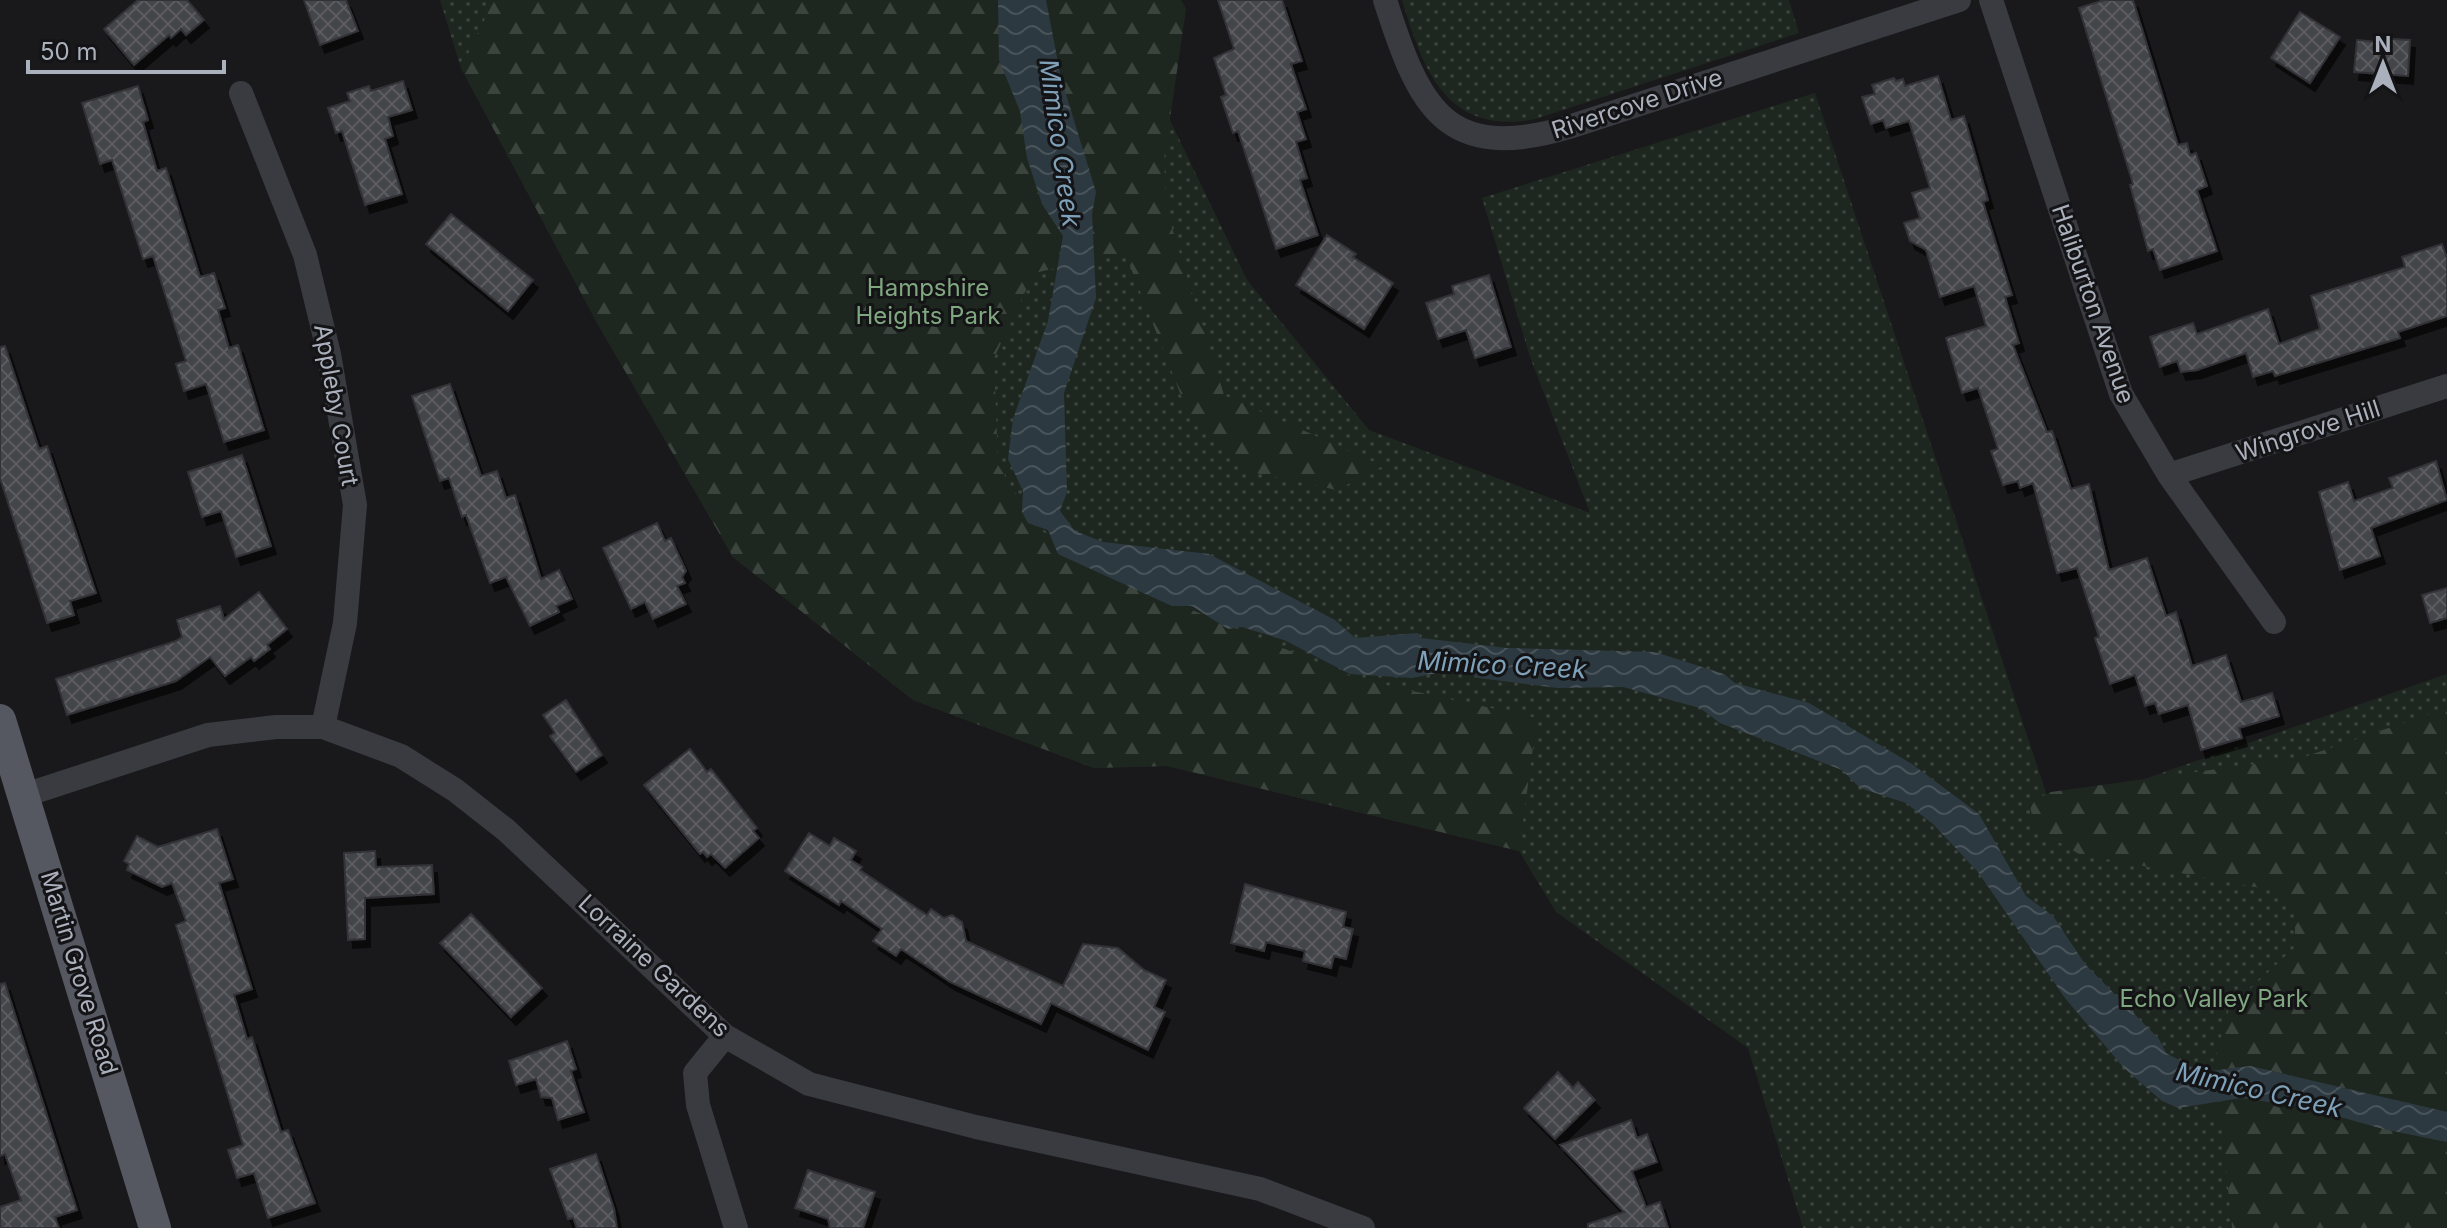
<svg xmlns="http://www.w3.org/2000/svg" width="2447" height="1228" font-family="Inter,sans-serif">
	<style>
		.green { fill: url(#green-dots) }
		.forest { fill: url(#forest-firs) }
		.water { fill: url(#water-waves) }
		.building { fill: url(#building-cross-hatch); stroke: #333337; stroke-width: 2; filter: url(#shadow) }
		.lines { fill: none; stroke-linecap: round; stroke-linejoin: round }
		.minor { stroke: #393b41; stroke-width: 24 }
		.major { stroke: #555860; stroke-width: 32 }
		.labels { text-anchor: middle; stroke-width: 6; stroke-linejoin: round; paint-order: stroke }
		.street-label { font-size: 24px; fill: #aab0bc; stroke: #141416 }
		.park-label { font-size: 24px; fill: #80a880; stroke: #141416 }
		.water-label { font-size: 26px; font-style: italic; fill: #7fa1b9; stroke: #141416 }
	</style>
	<defs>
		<pattern id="green-dots" width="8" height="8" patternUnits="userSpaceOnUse" patternTransform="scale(2)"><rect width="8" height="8" fill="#1e271f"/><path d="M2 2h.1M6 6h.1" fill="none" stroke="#3c443e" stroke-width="1.8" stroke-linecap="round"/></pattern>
		<pattern id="forest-firs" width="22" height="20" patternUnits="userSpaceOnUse" patternTransform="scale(2)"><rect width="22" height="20" fill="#1e271f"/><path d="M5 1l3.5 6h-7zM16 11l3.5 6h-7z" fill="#3c443e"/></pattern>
		<pattern id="water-waves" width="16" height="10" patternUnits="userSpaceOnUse" patternTransform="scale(2)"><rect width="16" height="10" fill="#2d3941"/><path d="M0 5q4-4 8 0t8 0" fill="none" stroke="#49535a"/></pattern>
		<pattern id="building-cross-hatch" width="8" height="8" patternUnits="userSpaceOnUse" patternTransform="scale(2)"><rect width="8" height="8" fill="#434448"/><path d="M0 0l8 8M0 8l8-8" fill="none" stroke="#5b5c60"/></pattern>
		<filter id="shadow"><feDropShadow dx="5" dy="8" stdDeviation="0" flood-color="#0009"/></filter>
	</defs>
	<rect width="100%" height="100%" fill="#19191b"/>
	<path class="green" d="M440 0H1112L1247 280 1369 430 1590 513 1530 357 1482 198 1815 93 2052 811 2447 674V1228H1803L1748 1048 1556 912 1519 851 1167 766 1094 768 913 700 733 557 596 321 461 68Z
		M1402 0H1789L1799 33 1535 119C1447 136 1423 70 1402 0Z"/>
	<path class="forest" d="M494 0H1181L1186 9 1164 160 1167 212 1224 395 1383 466 1337 490 1251 472 1190 418 1125 253 1034 273 994 358 998 465 1038 528 1096 570 1357 679 1537 718 1519 851 1167 766 1094 768 913 700 733 557 596 321 461 68Z
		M2447 708V1112L2250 1066 2211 1071 2229 1009 2295 947V915L2271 890 2079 854 2035 828 2029 802 2051 792 2304 757Z
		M2241 1098 2321 1110 2352 1121 2447 1142V1228H2232L2222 1127 2207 1104Z"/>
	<path class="water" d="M998 0H1046L1061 78 1096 192 1092 214 1096 298 1064 393 1067 492 1060 511 1075 531 1103 542 1209 554 1335 620 1355 638 1418 633 1421 638 1507 648 1655 652 1724 674 1735 683 1809 703 1912 764 1979 814 2026 896 2053 916 2085 964 2159 1039 2166 1053 2190 1066 2211 1071 2250 1066 2447 1112V1142L2383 1129 2305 1107 2241 1098 2178 1108 2162 1101 2124 1068 2065 998 1978 872 1933 824 1906 803 1860 788 1842 770 1720 723 1700 708 1623 687 1558 688 1479 678 1458 669 1412 678 1350 674 1284 640 1242 627 1228 629 1192 606H1172L1058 554 1048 530 1028 523 1022 512 1023 491 1008 459 1013 419 1048 321 1063 236 1042 204 1027 158 1020 111 999 60Z"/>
	<path class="building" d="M138 0H187L204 20 186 35 181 29 171 38 169 35 134 65 104 29Z
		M304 0H346L358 31 320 45Z
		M1218 0H1282L1302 61 1291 64 1306 109 1297 112 1306 139 1296 142 1307 178 1300 180 1318 235 1276 249 1238 131 1233 133 1221 97 1226 95 1214 58 1234 49Z
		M2104 0H2133L2178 145 2187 143 2190 155 2196 153 2207 186 2197 190 2217 251 2160 270 2153 249 2148 251 2130 185 2133 184 2079 8Z
		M2300 12 2340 37 2310 83 2271 58Z
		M2379 38 2410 40 2408 76 2354 72 2357 40 2379 42Z
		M1938 76 1951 120 1964 116 1988 200 1983 202 2012 295 2005 297 2019 343 2013 345 2047 432 2052 431 2071 489 2089 484 2109 570 2147 558 2166 616 2176 612 2192 666 2226 655 2241 702 2272 693 2279 716 2239 728 2242 738 2201 750 2188 705 2159 714 2155 703 2145 706 2135 675 2110 684 2095 638 2099 637 2077 568 2057 573 2033 483 2020 488 2018 481 2003 485 1991 451 1998 449 1978 388 1962 393 1946 338 1986 326 1974 286 1940 297 1926 250 1910 241 1904 223 1920 218 1912 193 1930 188 1909 121 1886 128 1883 120 1871 124 1862 97 1875 94 1872 85 1894 78 1896 81 1903 79 1905 86Z
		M403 81 412 110 388 117 393 136 385 139 402 194 365 205 342 131 336 133 328 108 350 101 347 93 369 86 371 91Z
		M138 86 148 120 143 122 157 171 166 168 200 277 214 273 225 308 218 310 229 348 238 345 264 430 224 442 206 384 184 391 176 364 186 361 153 256 143 259 112 160 100 164 82 103Z
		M451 214 533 280 508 311 426 244Z
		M1327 235 1356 254 1353 257 1393 283 1364 329 1296 285Z
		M2442 244 2447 258V316L2398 332 2400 338 2275 376 2273 371 2253 377 2246 353 2197 370 2181 372 2177 361 2160 367 2150 337 2193 323 2197 334 2268 309 2279 344 2320 329 2311 296 2405 267 2402 257Z
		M1489 275 1511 347 1475 358 1466 330 1438 339 1426 303 1454 294 1452 286Z
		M5 346 39 449 47 446 96 593 70 601 74 615 47 623 0 478V347Z
		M450 384 481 476 497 471 506 498 515 495 541 579 559 570 572 599 556 606 559 612 530 626 506 577 490 583 466 515 462 517 449 478 440 481 412 396Z
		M242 455 271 546 236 557 221 511 202 517 188 472Z
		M2436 461 2447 500 2371 528 2380 556 2340 570 2319 492 2348 482 2354 501 2393 488 2389 478Z
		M657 523 665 541 671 538 686 571 682 577 685 583 677 586 686 604 653 619 645 602 631 609 603 548Z
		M2447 588V618L2430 623 2422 595Z
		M259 592 287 629 267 645 270 649 254 661 251 657 225 676 210 657 176 681 67 715 56 679 176 641 182 637 177 620 220 606 224 619Z
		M566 700 602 755 576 772 550 736 555 733 543 715Z
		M690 749 707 772 711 769 757 828 753 831 759 838 725 868 711 854 707 857 703 852 700 854 644 785Z
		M217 829 233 879 219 883 252 989 234 995 247 1039 252 1037 281 1132 288 1130 315 1203 268 1218 254 1173 237 1178 228 1150 243 1145 176 925 186 921 172 883 162 887 127 870 129 864 124 861 137 836 158 847Z
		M809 833 830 846 834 838 856 851 851 860 862 867 860 870 927 915 931 909 944 918 952 915 962 922 966 941 1063 986 1083 944 1118 948 1144 970 1166 980 1154 1007 1165 1012 1148 1050 1051 1003 1041 1024 950 982 901 949 896 956 873 941 882 929 841 901 839 905 785 871Z
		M375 851 376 867 432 865 434 894 365 898V939L348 940 344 853Z
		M1245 884 1346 912 1343 927 1353 929 1346 959 1334 956 1331 968 1303 961 1305 951 1266 942 1264 951 1231 943Z
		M471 914 542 988 511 1017 440 943Z
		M5 983 77 1210 55 1217 59 1228H0V1207L21 1200 5 1154 0 1156V984Z
		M567 1041 576 1069 571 1071 584 1112 558 1120 552 1098 541 1097 536 1079 516 1085 509 1061Z
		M1558 1072 1573 1088 1578 1082 1595 1100 1555 1139 1524 1108Z
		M1631 1120 1637 1138 1647 1134 1657 1162 1632 1171 1646 1207 1660 1202 1668 1228H1588V1224L1624 1212 1560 1145Z
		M596 1154 614 1209 617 1228H577L573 1218 568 1219 550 1169Z
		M808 1170 875 1192 863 1228H830L828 1219 795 1208Z"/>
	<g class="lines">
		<path class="minor" d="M1385 0C1419 106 1444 164 1569 127L1959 0
			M1991 0 2121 394 2169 475 2274 622
			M241 93 305 255 329 354 355 505 345 623 323 727
			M2169 475 2447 386
			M25 795 208 735 276 727H323L401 756 455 790 506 830 725 1036 809 1084 976 1127 1260 1189 1363 1228
			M725 1036 695 1073 698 1105 736 1228"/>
		<path class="major" d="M0 720 155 1228"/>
	</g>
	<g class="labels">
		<g class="street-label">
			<text transform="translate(1637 104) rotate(-18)" y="8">Rivercove Drive</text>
			<text transform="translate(2093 304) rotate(71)" y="8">Haliburton Avenue</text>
			<text transform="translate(336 405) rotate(80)" y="8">Appleby Court</text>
			<text transform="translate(2308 431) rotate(-18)" y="8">Wingrove Hill</text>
			<text transform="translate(654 966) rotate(43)" y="8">Lorraine Gardens</text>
			<text transform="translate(79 973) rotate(73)" y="8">Martin Grove Road</text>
		</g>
		<g class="park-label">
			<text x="928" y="296">Hampshire<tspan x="928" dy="28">Heights Park</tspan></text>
			<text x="2214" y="1007">Echo Valley Park</text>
		</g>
		<g class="water-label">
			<text transform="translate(1060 143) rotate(82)" y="9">Mimico Creek</text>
			<text transform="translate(1502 665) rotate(3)" y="9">Mimico Creek</text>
			<text transform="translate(2259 1090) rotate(13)" y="9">Mimico Creek</text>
		</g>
	</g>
	<g transform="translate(2383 64)" stroke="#141416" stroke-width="6" paint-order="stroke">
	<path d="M0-6L14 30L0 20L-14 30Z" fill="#aab0bc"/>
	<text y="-12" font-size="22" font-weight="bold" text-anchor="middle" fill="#aab0bc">N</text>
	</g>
	<path d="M28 60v12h196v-12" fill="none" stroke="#aab0bc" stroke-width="4"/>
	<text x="40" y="60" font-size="24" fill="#aab0bc" stroke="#141416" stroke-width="6" paint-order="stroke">50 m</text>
</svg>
